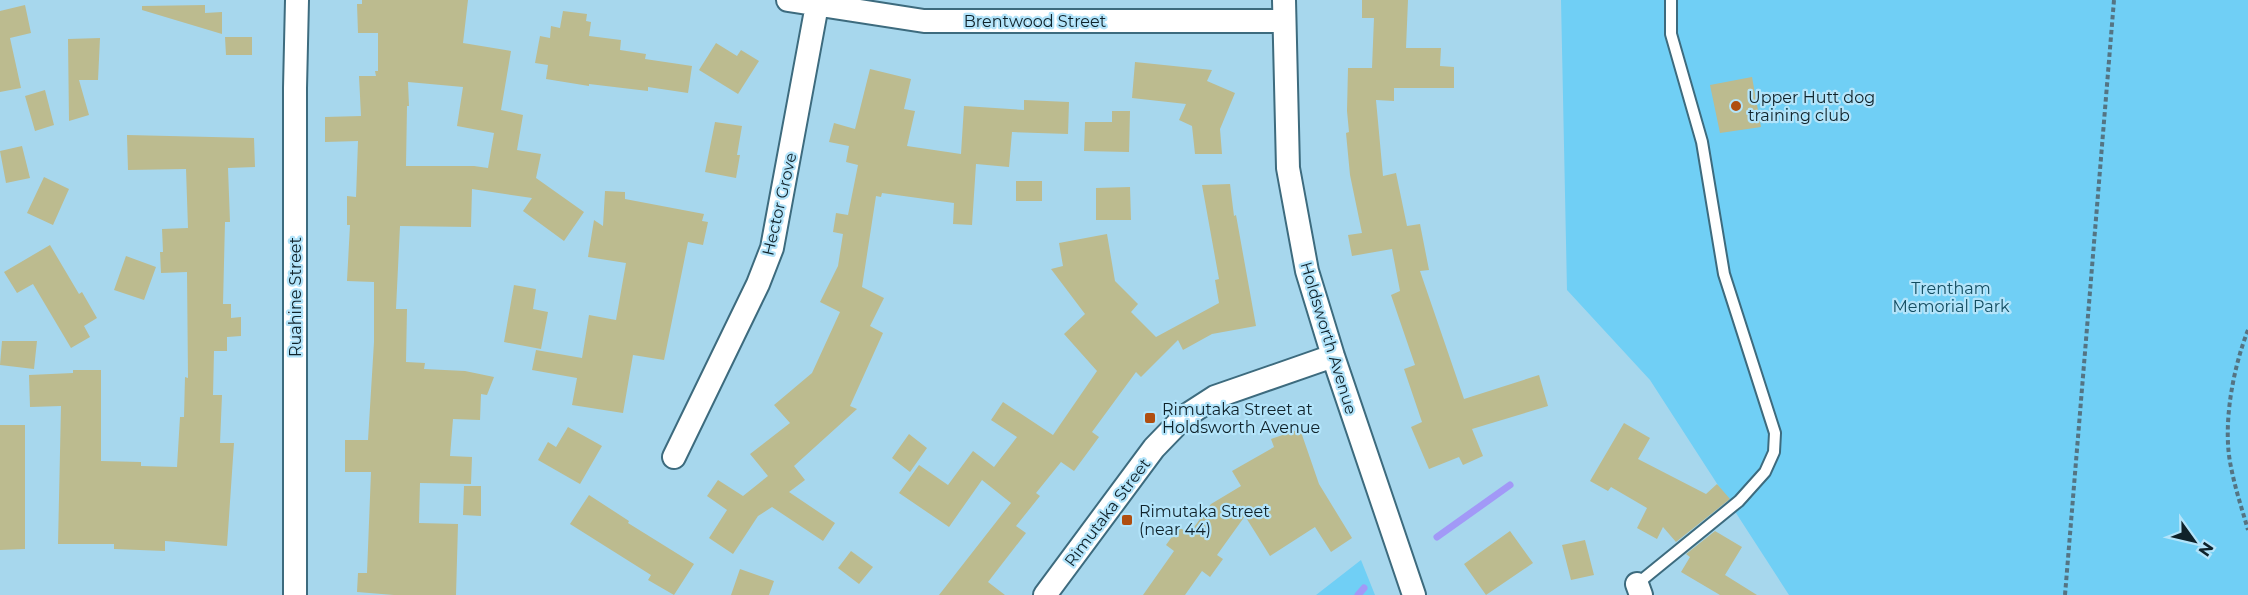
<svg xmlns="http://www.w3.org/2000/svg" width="2248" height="595" font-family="Montserrat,sans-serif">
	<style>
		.green { fill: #70cff5 }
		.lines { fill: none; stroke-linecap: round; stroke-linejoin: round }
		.stream { stroke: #a299f7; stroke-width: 7 }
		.building { fill: #bcbb8f; fill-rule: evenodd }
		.service-casing { stroke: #3d6b7e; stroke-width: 14 }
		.minor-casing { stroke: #3d6b7e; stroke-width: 26 }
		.path { stroke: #547483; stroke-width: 4; stroke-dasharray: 4.5 3; stroke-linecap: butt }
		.service { stroke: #fff; stroke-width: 10 }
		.minor { stroke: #fff; stroke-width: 22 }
		.poi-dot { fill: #b04e10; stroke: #b3e4fa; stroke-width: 2 }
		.labels { text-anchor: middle; stroke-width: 4.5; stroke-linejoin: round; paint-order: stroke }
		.street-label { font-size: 16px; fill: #0f222a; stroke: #b3e4fa }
		.poi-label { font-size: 16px; fill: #0f222a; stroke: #b3e4fa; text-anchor: start }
		.park-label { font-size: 16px; fill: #134c60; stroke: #b3e4fa }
	</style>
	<rect width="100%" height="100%" fill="#a7d7ed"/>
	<path class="green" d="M1561 0H2248V595H1789L1650 380 1567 290Z
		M1361 560 1375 595H1316Z"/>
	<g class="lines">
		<path class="stream" d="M1437 537 1510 485
			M1358 595 1364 588"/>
	</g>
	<path class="building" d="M362 0H468L463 43 511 51 501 110 523 115 517 150 541 154 536 178 584 212 564 241 523 211 532 198 472 189 471 227 400 226 396 309H407L406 362 425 363 424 369 465 371 494 377 487 395 481 394 480 420 453 419 450 456 472 457 471 484 420 483 419 523 458 524 456 595H394L357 592 358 573H367L371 472H345V440H368L374 342V282L347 281 350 225H347V196L356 197 358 141 325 142V117L361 116 359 76H376L375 71H378V33H358L357 4H362ZM408 82 463 87 457 126 494 133 488 168 474 166H406L407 106H409Z
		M1362 0H1408L1406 48H1441L1440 66 1454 67V88H1394V101L1376 100 1383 176 1396 173 1407 226 1420 224 1429 270 1420 271 1464 399 1539 375 1548 406 1472 429 1483 456 1463 465 1459 457 1429 469 1411 427 1422 422 1404 369 1415 365 1391 295 1400 291 1392 249 1352 256 1348 235 1362 233 1350 175 1346 133 1349 132 1347 111 1348 68H1372L1374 18H1362Z
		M25 5 31 33 10 38 21 88 0 92V11Z
		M205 5V13L222 12V34L142 10V6Z
		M563 11 587 14 586 21 591 22 589 36 621 40 620 50 646 54 645 59 692 66 688 93 648 87V91L589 84V86L546 79 548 65 535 63 540 36 550 38 551 26 560 28Z
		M225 37H252V55H226Z
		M100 38 98 80H79L89 115 69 121 68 39Z
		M716 43 737 56 741 50 759 61 738 94 699 70Z
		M1135 62 1212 70 1207 81 1235 93 1220 129 1222 154H1195L1192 126 1179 120 1186 104 1132 98Z
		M870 69 911 79 904 109 915 111 907 146 961 154 964 106 1024 110V100L1069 102 1068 134 1012 132 1009 167 976 164 972 225 953 224 954 203 882 193 881 197 876 196 862 287 884 298 870 326 883 333 850 406 857 409 794 466 805 480 789 492 835 523 823 541 772 507 758 516 733 554 709 538 727 510 707 496 718 480 743 496 768 476 750 454 790 423 774 405 812 373 840 312 820 302 838 266 843 234 833 232 836 213 848 215 858 165 846 162 849 146 829 142 834 123 855 129Z
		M1752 77 1761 127 1720 133 1710 85Z
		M45 90 54 125 35 131 25 96Z
		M1112 111H1130L1129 152 1084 151 1085 122H1112Z
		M715 122 742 126 737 155H740L736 178 705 172Z
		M127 135 254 138 255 167 228 168 230 222H225L223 304H231V318L241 317V336L227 337V351H214L213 395H222L220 443H234L227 546 165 541V551L114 549V544H58L61 406 30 407 29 375 73 373V370H101V461L141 462V466L177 467 180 417H184L185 377 188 378 187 272 161 273 160 252H163L162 229 188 228 186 169 128 170Z
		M22 146 30 178 6 183 0 151Z
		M44 177 69 189 53 225 27 213Z
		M1016 181H1042V201H1016Z
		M1230 184 1234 216 1236 215 1256 326 1212 334 1183 350 1178 340 1141 377 1136 372 1092 432 1099 437 1074 471 1061 462 1036 493 1040 496 1016 526 1026 533 988 582 1005 595H939L1011 503 982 480 949 527 899 493 919 465 948 485 973 451 994 467 1017 437 991 420 1003 402 1053 435 1097 371 1064 334 1085 314 1051 269 1063 266 1059 243 1107 234 1115 281 1138 304 1131 312 1156 337 1219 303 1215 280 1219 279 1202 185Z
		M1130 187 1131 220H1096V188Z
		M605 191 625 192V199L704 214 702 221 708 222 703 245 688 242 664 360 633 355 623 413 572 405 577 378 532 370 536 350 582 358 589 315 616 320 626 263 588 257 594 220 603 226Z
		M50 245 79 294 82 292 97 318 84 326 90 337 71 348 33 284 17 293 4 272Z
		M126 256 156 267 144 300 114 290Z
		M514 285 536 289 533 309 548 312 541 349 504 342Z
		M2 341H37L34 369 0 365Z
		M1624 423 1650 438 1638 459 1706 494 1717 484 1730 499 1676 542 1663 527 1657 539 1637 528 1647 508 1611 487 1608 491 1590 481Z
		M0 425H25V549L0 550Z
		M568 427 602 446 580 484 538 460 548 442 556 447Z
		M1300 429 1319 484 1352 538 1331 552 1315 527 1270 556 1245 516 1217 555 1223 559 1210 577 1202 571 1185 595H1143L1174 551 1166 545 1179 527 1189 534 1211 504 1241 486 1232 471 1274 447 1271 439Z
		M909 434 927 448 910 472 892 458Z
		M464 486H481V516L463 515Z
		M589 495 629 521 628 523 694 564 674 595 648 580 651 575 570 524Z
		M1510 531 1533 563 1486 595 1464 564Z
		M1715 531 1742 547 1725 575 1757 595H1720L1681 572 1690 557 1686 554Z
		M1585 540 1594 575 1571 580 1562 545Z
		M851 551 873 567 859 584 838 568Z
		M740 569 774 581 769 595H731Z"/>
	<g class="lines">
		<g class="service-casing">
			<path id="service" d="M1637 584 1739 501 1765 472 1774 452 1775 433 1724 274 1702 142 1671 34V0"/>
		</g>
		<g class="minor-casing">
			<path id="minor" d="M788 0 924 21H1284
				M1284 0 1288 168 1307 271 1333 356 1414 595
				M674 457 758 284 772 248 817 5
				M1637 584 1641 595
				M295 595V88L297 0
				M1045 595 1154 448 1184 417 1215 397 1333 356"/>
		</g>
		<path class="path" d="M2248 330C2233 368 2222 426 2231 467 2235 488 2242 509 2248 530
			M2065 595 2114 0"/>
		<use href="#service" class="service"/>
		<use href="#minor" class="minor"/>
	</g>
	<g class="poi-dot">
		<circle cx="1736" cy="106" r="6"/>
		<rect x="1144" y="412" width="12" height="12" rx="3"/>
		<rect x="1121" y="514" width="12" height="12" rx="3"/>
	</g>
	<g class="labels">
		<g class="street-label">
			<text x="1035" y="27">Brentwood Street</text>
			<text transform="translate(779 204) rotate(-77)" y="6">Hector Grove</text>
			<text transform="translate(295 297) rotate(-90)" y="6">Ruahine Street</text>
			<text transform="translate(1329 338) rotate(73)" y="6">Holdsworth Avenue</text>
			<text transform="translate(1107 512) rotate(-53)" y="6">Rimutaka Street</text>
		</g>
		<g class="poi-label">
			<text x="1748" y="103">Upper Hutt dog<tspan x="1748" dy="18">training club</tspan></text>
			<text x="1162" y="415">Rimutaka Street at<tspan x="1162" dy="18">Holdsworth Avenue</tspan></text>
			<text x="1139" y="517">Rimutaka Street<tspan x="1139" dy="18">(near 44)</tspan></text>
		</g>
		<g class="park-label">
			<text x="1951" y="294">Trentham<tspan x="1951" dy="18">Memorial Park</tspan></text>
		</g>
	</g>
	<g transform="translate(2194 541) rotate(124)" stroke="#b3e4fa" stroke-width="4.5" paint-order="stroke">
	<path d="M0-4.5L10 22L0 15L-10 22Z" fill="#0f222a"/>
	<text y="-9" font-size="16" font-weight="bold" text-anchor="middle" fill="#0f222a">N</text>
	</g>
</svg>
